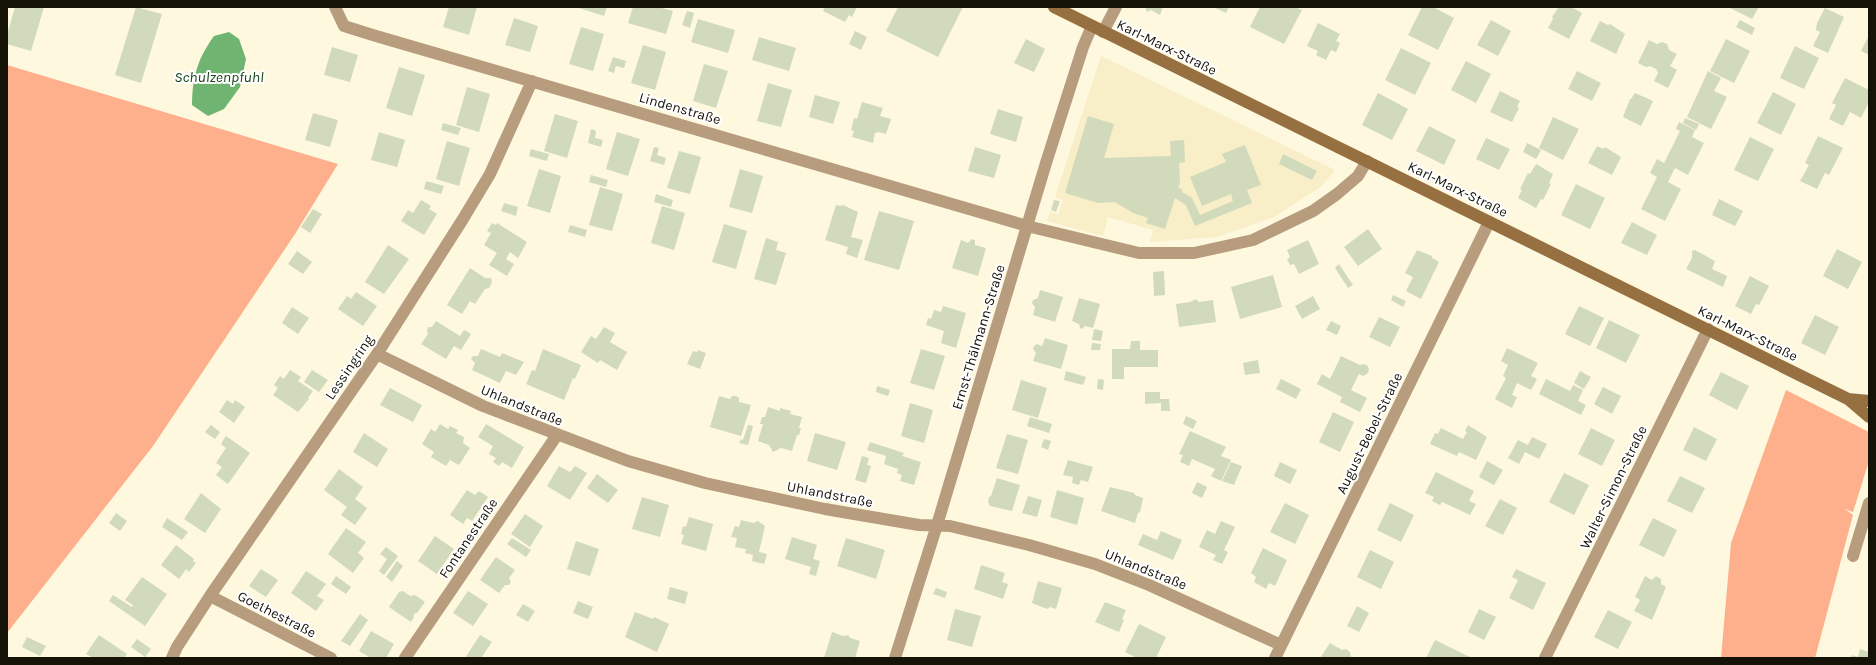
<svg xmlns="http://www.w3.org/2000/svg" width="1876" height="665" font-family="Karla,sans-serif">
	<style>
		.built { fill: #f8eec7 }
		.green { fill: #fdb08b }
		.water { fill: #70b471 }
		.building { fill: #d1dabb }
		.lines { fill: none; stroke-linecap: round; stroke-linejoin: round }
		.street { stroke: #b79c7d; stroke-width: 12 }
		.secondary { stroke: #967040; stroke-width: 12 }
		.labels { text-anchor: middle; stroke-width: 4; stroke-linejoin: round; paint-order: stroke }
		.street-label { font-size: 14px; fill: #151207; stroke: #fff }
		.water-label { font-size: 15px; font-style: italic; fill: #144417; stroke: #fff }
	</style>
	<rect width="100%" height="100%" fill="#fef8df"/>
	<path class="built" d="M1101 56 1335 170 1322 186 1274 217 1217 237 1150 242 1153 230 1108 217 1103 236 1047 221 1050 212 1058 215 1063 200 1055 197Z"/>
	<path class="green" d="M7 65 338 164 295 234 153 446 7 633Z
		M1786 390 1869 432V461L1853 512 1845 509 1853 515 1815 658H1721L1731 543Z"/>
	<path class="water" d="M229 32 239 39 246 59 240 87 224 109 208 116 192 105C192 77 198 58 214 36Z"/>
	<path class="building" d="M15 7H44L31 51 7 44V35Z
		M136 7 162 14 141 83 115 75Z
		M449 7H477L469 35 443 27Z
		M576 7H607L604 16Z
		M633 7H658L673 11 666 34 628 23Z
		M825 7H857L852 17 849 15 845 22 823 11Z
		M898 7H963L938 57 886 31Z
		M1145 7H1163L1160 15 1151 10 1147 12Z
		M1213 7H1229L1226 13Z
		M1260 7H1295L1302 10 1284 44 1250 27Z
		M1422 7H1433L1454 18 1438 50 1408 35Z
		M1559 7H1571L1582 13 1569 39 1548 28 1553 19 1552 17Z
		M1728 7H1759L1752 19Z
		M1825 8 1844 17 1828 53 1813 46 1820 32 1816 30 1817 23Z
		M687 11 694 13 690 28 682 25Z
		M514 18 538 26 530 52 505 45Z
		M698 19 735 30 728 53 691 42Z
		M1491 20 1511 31 1498 56 1477 45Z
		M1740 20 1755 28 1752 35 1736 27Z
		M1600 21 1608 25 1610 24 1625 34 1616 54 1590 41Z
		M1318 23 1340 34 1336 41 1340 43 1336 52 1331 50 1326 60 1316 55 1318 51 1307 46Z
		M581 27 604 34 593 71 569 64Z
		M855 31 867 37 861 50 849 44Z
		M1869 35V55L1861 51Z
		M759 37 796 48 789 71 752 60Z
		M1026 39 1045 49 1034 72 1014 63Z
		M1726 39 1750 51 1734 83 1710 71Z
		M1649 40 1657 44 1662 42 1667 44 1669 50 1677 54 1670 66 1677 70 1668 88 1654 81 1658 73 1656 69 1650 66 1646 67 1638 63Z
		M643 45 666 52 655 90 631 83Z
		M1795 46 1819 58 1804 89 1780 78Z
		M332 47 358 55 350 82 324 75Z
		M1401 48 1431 63 1415 95 1385 80Z
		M613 57 626 61 624 68 616 66 614 73 608 71Z
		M1466 61 1491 74 1476 103 1451 90Z
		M704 64 728 71 716 108 693 101Z
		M399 67 425 75 412 116 386 108Z
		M1577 71 1601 83 1592 101 1568 89Z
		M1708 71 1721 78 1714 91 1727 97 1711 129 1687 117Z
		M1845 78 1869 90V102L1861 118 1850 112 1843 126 1829 119 1836 105 1832 103Z
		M768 83 792 90 781 127 757 121Z
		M467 87 490 94 479 132 456 125Z
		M1500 91 1520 101 1517 107 1519 108 1512 122 1490 112Z
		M1773 92 1796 104 1781 135 1757 123Z
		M1378 93 1408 109 1392 140 1362 125Z
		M1635 93 1653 101 1641 126 1623 117 1630 99H1631Z
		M815 95 840 102 833 124 809 117Z
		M862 102 883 108 880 116 891 119 886 134 878 132 875 133 873 143 852 137 854 131 851 130 854 118 857 119Z
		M998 109 1023 117 1016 142 990 134Z
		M313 113 338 120 330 147 305 140Z
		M555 114 578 121 567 158 544 151Z
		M1088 116 1114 124 1104 158 1171 156 1170 141 1184 140 1185 162 1179 163 1180 183 1178 188 1182 189V192L1192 198 1200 215 1233 201 1231 194 1202 206 1190 177 1226 162 1222 154 1245 145 1261 185 1247 190 1252 203 1195 226 1186 205 1175 198 1165 229 1146 223 1148 218 1133 213 1115 202 1098 203 1065 193Z
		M1553 117 1579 129 1563 160 1539 148Z
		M1685 118 1699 124 1696 130 1683 123Z
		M1679 122 1695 130 1692 137 1704 143 1688 175 1675 168 1668 182 1681 189 1665 221 1641 209 1657 177 1650 173 1657 159 1664 163 1680 131 1676 129Z
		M443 123 461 128 458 135 441 130Z
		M1429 126 1456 140 1444 165 1416 151Z
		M591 129 596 131 595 138 603 140 601 147 588 143Z
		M379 132 405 140 397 167 371 160Z
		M617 132 640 139 628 176 606 169Z
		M1818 136 1843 148 1829 175 1825 173 1817 189 1800 181 1809 165 1805 163Z
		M1750 137 1774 149 1758 181 1734 170Z
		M1486 138 1510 149 1499 170 1476 159Z
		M447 141 470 148 459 186 436 179Z
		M1527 143 1541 150 1536 159 1523 152Z
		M1597 146 1603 149 1605 147 1621 157 1612 175 1588 163Z
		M654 147 659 148 657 155 666 158 664 165 650 161Z
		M975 147 1001 155 994 178 968 171Z
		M531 149 549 154 547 161 529 156Z
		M679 151 701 157 690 194 667 188Z
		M1283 154 1317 171 1312 180 1279 164Z
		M1536 164 1553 174 1549 183 1551 184 1543 200 1541 199 1536 208 1518 198 1522 190 1520 189 1528 173 1530 174Z
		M539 169 561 176 550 213 527 206Z
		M740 169 763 176 752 213 729 207Z
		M591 175 608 180 606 187 589 182Z
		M426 181 444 186 441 194 424 189Z
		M1576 184 1605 198 1590 229 1561 215Z
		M600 187 623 194 612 231 589 225Z
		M656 194 673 200 671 207 654 202Z
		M1719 199 1743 211 1735 226 1712 215Z
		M421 200 431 206 429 209 437 214 424 235 401 221 408 210 413 213Z
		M1054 200 1060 201 1056 212 1051 210Z
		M504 203 518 207 516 216 501 211Z
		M836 205 840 206 843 205 858 212 851 237 863 240 857 258 846 254 848 247 825 240Z
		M662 206 685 213 674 250 651 243Z
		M313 209 322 214 310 233 301 227Z
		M879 211 914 221 899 270 864 260Z
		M1632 222 1657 235 1647 255 1621 243Z
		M492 223 496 225 497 223 527 242 518 258 510 252 506 259 514 264 507 276 489 265 497 253 484 245 491 233 487 231Z
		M724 224 747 231 736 269 712 262Z
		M570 225 587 230 585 237 568 232Z
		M1368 229 1382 249 1358 266 1344 247Z
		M766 238 778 242 776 250 786 253 776 285 754 279Z
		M972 239 975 240V245L986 248 978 276 952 268 961 240 968 243Z
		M1308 240 1319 264 1299 274 1294 264 1290 265 1287 259 1290 257 1287 250Z
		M388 245 409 259 384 294 365 282Z
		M1837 249 1862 262 1848 289 1823 276Z
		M1417 250 1432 256V258L1439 262 1421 299 1406 291 1413 277 1405 273Z
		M1695 250 1715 261 1712 269 1727 276 1723 287 1686 269 1692 258V251Z
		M297 251 312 262 303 274 288 264Z
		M1339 264 1353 285 1348 288 1335 268Z
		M470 268 485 278H491L492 282 489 288 485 289 475 304 470 301 462 314 447 305Z
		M1164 271 1165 295 1154 296 1153 272Z
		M1273 275 1282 307 1240 319 1231 287Z
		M1750 276 1769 286 1759 305 1756 304 1751 314 1735 306Z
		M1040 290 1063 297 1055 322 1033 315 1035 307 1032 303 1033 300 1038 298Z
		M356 292 377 306 363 326 338 309 347 296 351 299Z
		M1393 295 1406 301 1403 307 1391 300Z
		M1313 296 1320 309 1302 319 1295 306Z
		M1079 298 1100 304 1093 328 1085 326 1082 329 1080 328 1079 324 1072 321Z
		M1196 299 1199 302 1213 300 1216 322 1179 327 1176 304 1190 302Z
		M943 306 966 313 956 348 941 343 944 331 926 325 928 318 931 319 934 310 941 312Z
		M1579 306 1604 318 1590 346 1565 334Z
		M292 307 309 318 298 334 282 323Z
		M1815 315 1839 327 1825 355 1801 343Z
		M1379 317 1400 327 1390 347 1369 337Z
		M1609 320 1640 335 1626 363 1596 348Z
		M436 321 460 336 464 330 471 334 461 350 454 346 446 359 421 344 428 334 427 330 428 327H432Z
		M1331 321 1341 326 1337 335 1326 330Z
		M604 327 615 333 610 342 627 352 617 370 600 360 598 363 581 352 591 336 596 339Z
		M1094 329 1103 331 1101 341 1092 340Z
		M1045 338 1068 345 1061 369 1033 361 1036 353 1033 349 1034 346 1037 344 1042 346Z
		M1131 341H1140V350H1158V367H1124V379H1112V349H1130Z
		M1092 343 1101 344 1100 350H1091Z
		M1507 348 1538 363 1531 376 1537 379 1531 390 1517 383 1512 395 1517 397 1512 408 1495 399 1506 378 1503 376 1508 365 1501 361Z
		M481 349 500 357 502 353 524 362 516 375 506 371 500 383 472 370 475 363 471 359 473 356H478Z
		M543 349 581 365 575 379 573 378 564 400 526 384 532 370 535 371Z
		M921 349 945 356 934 390 910 383Z
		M698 350 706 353 700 369 687 364 693 351 697 352Z
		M1341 356 1360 365 1364 364 1368 366 1369 370 1367 374 1363 376 1359 374 1351 390 1367 398 1360 412 1340 402 1342 397 1317 384 1322 374 1330 379Z
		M1258 360 1260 373 1245 375 1243 363Z
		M290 370 301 377 298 381 313 391 308 398 309 399 298 412 273 395 278 388 274 385 280 376 284 379Z
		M312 370 328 380 319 392 304 382Z
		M1066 371 1086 377 1083 385 1064 380Z
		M1580 371 1591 377 1584 389 1574 383Z
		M1721 372 1749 386 1737 410 1709 395Z
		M1098 379 1104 380 1103 390 1097 389Z
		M1281 379 1301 389 1296 399 1276 389Z
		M1546 379 1570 391 1573 385 1583 390 1578 401 1586 405 1581 415 1539 394Z
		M1021 380 1047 388 1038 418 1012 410Z
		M877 386 890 390 888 396 876 392Z
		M1603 387 1621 396 1612 414 1594 404Z
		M390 388 422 405 413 422 380 405Z
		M1145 392H1160V399H1169L1170 411H1161V403L1145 404Z
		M719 396 730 399 732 396H736L739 398V402L751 405 741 436 710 427Z
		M227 400 233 404 235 400 245 407 234 423 219 412Z
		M910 403 933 410 924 443 901 436Z
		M768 407 780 411V408L791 411 790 414 802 417 799 428H801L799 435H797L792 451 781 448 773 452 769 445 758 441 763 424H760L762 417H765Z
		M1333 412 1354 422 1340 452 1319 442Z
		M1186 416 1197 421 1193 429 1183 424Z
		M1030 417 1052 424 1049 433 1027 426Z
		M440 424 448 429 450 426 458 430 456 433 464 437 463 443 470 448 459 465 450 460 446 466 431 457 434 452 422 444 431 429 435 432Z
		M486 424 524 447 512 468 502 462 499 466 493 462 496 458 489 454 493 446 478 437Z
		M211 425 220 432 215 439 205 432Z
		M748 425 753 426 748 445 739 443 741 439 743 440Z
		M1468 425 1487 437 1476 460 1459 452 1457 456 1430 444 1435 433 1438 434 1441 428 1463 439 1467 432 1465 431Z
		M1694 427 1717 439 1706 461 1683 450Z
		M1591 428 1615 440 1602 466 1578 454Z
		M1190 431 1226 447 1221 456 1231 460 1221 481 1211 476 1215 469 1192 459 1189 466 1180 462 1183 455 1179 454Z
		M364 433 388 449 377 467 353 452Z
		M815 433 846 442 837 470 807 461Z
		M1007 434 1028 440 1018 474 996 468Z
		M226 436 250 453 228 484 216 475 222 467 216 463 226 448 221 444Z
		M1532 437 1547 444 1539 459 1525 452 1519 464 1508 458 1518 440 1528 445Z
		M1044 439 1051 441 1048 450 1041 447Z
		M870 442 904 453 902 456 921 462 914 485 900 481 902 475 897 473 898 469 884 464 886 456 867 450Z
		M862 456 869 458 867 465 871 466 866 483 855 480Z
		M1068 460 1093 467 1088 482 1081 480 1079 485 1072 483 1073 477 1063 475Z
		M1487 461 1503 470 1494 485 1479 477Z
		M1231 462 1242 466 1234 485 1222 481Z
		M1280 462 1297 470 1290 484 1274 476Z
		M559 466 570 472 575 466 587 473 570 500 547 486Z
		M339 469 363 487 355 499 367 508 355 525 341 515 347 507 324 490Z
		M1436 472 1474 491 1469 501 1476 504 1470 515 1442 502 1440 505 1432 501 1434 497 1425 493Z
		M1564 473 1589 485 1574 515 1549 502Z
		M597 474 618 490 608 503 587 488Z
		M1680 476 1705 488 1692 513 1667 501Z
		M997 478 1020 485 1012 511 990 506 988 502 989 497 991 496Z
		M1197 482 1207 487 1202 498 1192 493Z
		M1110 487 1134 493 1135 495 1143 498 1140 512 1138 513 1135 523 1101 511Z
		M467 490 475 495 479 491 488 497 472 521 467 518 463 524 450 515Z
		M1057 490 1084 498 1077 525 1050 517Z
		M201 493 221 509 205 533 184 519Z
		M1028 496 1042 500 1037 517 1022 513Z
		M642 497 669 505 660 537 632 529Z
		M1500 499 1517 508 1503 535 1485 526Z
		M1285 503 1309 515 1295 544 1270 532Z
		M1390 503 1414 515 1401 542 1377 530Z
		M116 513 127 521 120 531 109 523Z
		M525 514 543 526 530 547 511 534Z
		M689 517 713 524 706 551 681 544 684 535 681 534 683 526 686 527Z
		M167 518 188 532 182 540 162 527Z
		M1653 518 1677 530 1664 557 1639 545Z
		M741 520 753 523 758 521 765 526 759 552 767 554 764 564 752 561 753 555 745 553 746 549 735 547 737 538 731 537 735 526 739 527Z
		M1221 521 1235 527 1224 550 1228 552 1222 564 1213 560 1216 555 1199 547 1207 530 1215 534Z
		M346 528 366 542 358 553 364 558 353 573 328 554Z
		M1161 531 1182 540 1173 560 1138 545 1143 534 1157 540Z
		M435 536 454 549 437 574 418 561Z
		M792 537 817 545 813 559 820 561 816 576 809 574 811 567 785 559Z
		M512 538 531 550 526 557 507 544Z
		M846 538 885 550 876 579 837 566Z
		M576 541 599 549 590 576 567 569Z
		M176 545 194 559 193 561 196 563 189 572 186 569 179 579 161 565Z
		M386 547 398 556 384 575 379 571 387 559 380 554Z
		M1263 548 1287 560 1275 586 1269 583 1266 589 1254 582 1256 577 1251 573Z
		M1370 550 1394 562 1381 589 1357 577Z
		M496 557 515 570 509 578 511 582 509 585H505L499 593 480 580Z
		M397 561 403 566 392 582 386 577Z
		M981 565 1005 573 1002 582 1008 584 1003 599 974 589Z
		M261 569 278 580 266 597 249 586Z
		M1516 569 1546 583 1533 610 1509 598 1518 580 1512 577Z
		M306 571 326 584 317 596 324 600 316 611 291 593Z
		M336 576 351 587 346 594 331 584Z
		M1645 576 1652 580 1656 576 1661 579V584L1666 587 1652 620 1634 611 1640 600 1635 597Z
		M142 577 167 594 145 626 109 601 113 595 132 607 133 605 125 600Z
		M1038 581 1062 588 1056 609 1050 607 1047 609 1032 603Z
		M670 587 688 592 685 604 667 599Z
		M936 588 947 592 945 598 933 594Z
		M403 591 410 596 415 595 425 602 417 613H415L413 616 414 617 411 622 389 607 399 592Z
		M468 591 488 604 473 626 453 613Z
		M578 601 593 607 588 619 573 613Z
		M1105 602 1126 610 1122 619 1124 620 1119 632 1095 622Z
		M523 604 535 611 528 622 516 615Z
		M1357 606 1369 613 1359 632 1347 626Z
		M955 609 981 616 972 647 947 640Z
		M1479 609 1496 617 1484 640 1468 632Z
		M1608 610 1632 622 1618 649 1594 637Z
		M635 612 653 619 654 617 669 624 657 652 625 637Z
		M360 614 368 620 350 646 341 641Z
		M1139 624 1166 637 1156 658H1137L1125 652Z
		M371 631 394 644 386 658H371L359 651Z
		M832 632 843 636 848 635 850 638 860 641 855 658H824Z
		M99 635 127 654 124 658H93L86 654Z
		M480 635 492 642 481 658H465Z
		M27 637 46 646 40 656 22 647Z
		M137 639 151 649 145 657 131 647Z
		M1435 640 1472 658H1426Z
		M1330 643 1342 650 1346 649 1350 652 1351 658H1320Z
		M1860 649 1869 652V658H1851L1852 655 1858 657Z"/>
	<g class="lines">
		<path class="street" d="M335 7 344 26 376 36 1027 226 1139 253H1194L1253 240 1313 211 1337 194 1358 176 1367 161
			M1103 32 1116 7
			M377 354 483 406 628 461 705 483 825 509 919 525 950 526 1029 545 1095 564 1149 585 1281 645
			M1853 556 1869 503
			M210 596 331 658
			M172 658 177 647 210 596 377 354 463 219 490 174 532 81
			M405 658 557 435
			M895 658 937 525 1046 163 1083 47 1092 26
			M1275 658 1489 222
			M1545 658 1708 329"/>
		<path class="secondary" d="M1054 7 1848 399 1869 417
			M1848 399 1869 401"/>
	</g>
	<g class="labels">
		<g class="street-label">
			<text transform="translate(1167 47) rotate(26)" y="5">Karl-Marx-Straße</text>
			<text transform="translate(680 108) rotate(16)" y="5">Lindenstraße</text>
			<text transform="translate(1458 189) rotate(26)" y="5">Karl-Marx-Straße</text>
			<text transform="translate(1748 333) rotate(26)" y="5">Karl-Marx-Straße</text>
			<text transform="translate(978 337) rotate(-73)" y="5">Ernst-Thälmann-Straße</text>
			<text transform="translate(349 367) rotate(-56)" y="5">Lessingring</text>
			<text transform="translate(522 405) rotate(22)" y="5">Uhlandstraße</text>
			<text transform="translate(1369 433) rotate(-64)" y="5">August-Bebel-Straße</text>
			<text transform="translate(1613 487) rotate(-64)" y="5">Walter-Simon-Straße</text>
			<text transform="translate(830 494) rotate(11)" y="5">Uhlandstraße</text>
			<text transform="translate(468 538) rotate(-56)" y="5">Fontanestraße</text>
			<text transform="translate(1146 569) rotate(22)" y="5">Uhlandstraße</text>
			<text transform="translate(277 614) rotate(27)" y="5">Goethestraße</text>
		</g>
		<g class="water-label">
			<text x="219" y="82">Schulzenpfuhl</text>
		</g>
	</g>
	<rect width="1876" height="665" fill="none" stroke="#151207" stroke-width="16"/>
</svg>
